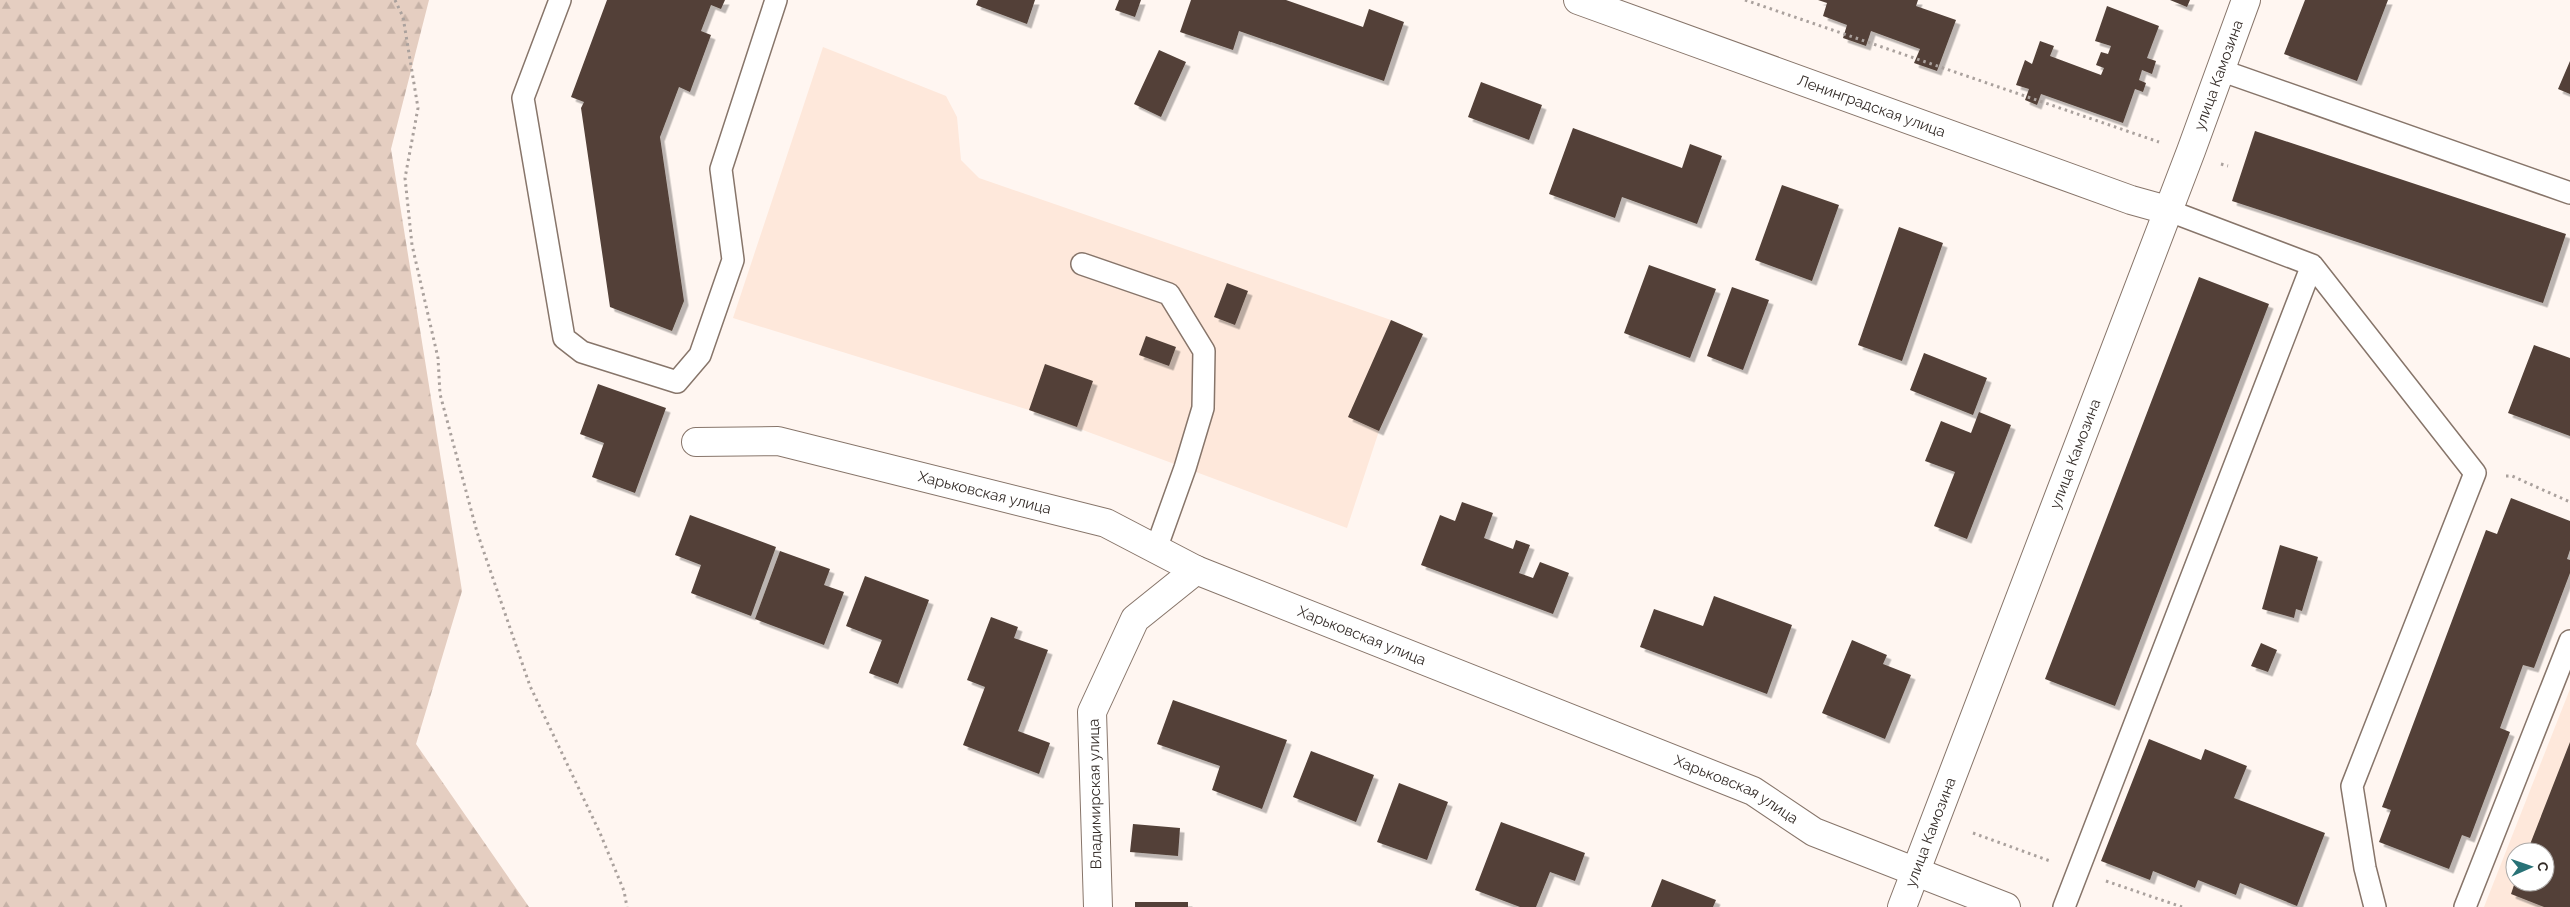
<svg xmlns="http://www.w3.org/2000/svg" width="2570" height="907" font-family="Raleway,sans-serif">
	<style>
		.built { fill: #fee8db; fill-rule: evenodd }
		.forest { fill: url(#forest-firs) }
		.building { fill: #524138; filter: url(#shadow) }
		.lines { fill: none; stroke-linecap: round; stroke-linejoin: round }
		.service-casing { stroke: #87756a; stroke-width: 24 }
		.minor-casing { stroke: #87756a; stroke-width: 30 }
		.tertiary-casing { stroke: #87756a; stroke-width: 30 }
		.path { stroke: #aaa19d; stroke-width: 3; stroke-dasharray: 2.5 4; stroke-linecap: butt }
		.service { stroke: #fff; stroke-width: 21 }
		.minor { stroke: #fff; stroke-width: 28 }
		.tertiary { stroke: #fff; stroke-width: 28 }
		.labels { text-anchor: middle; stroke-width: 5; stroke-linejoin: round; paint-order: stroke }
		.street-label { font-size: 15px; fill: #342c28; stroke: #fff }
	</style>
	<defs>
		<pattern id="forest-firs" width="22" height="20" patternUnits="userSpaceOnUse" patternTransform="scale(1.25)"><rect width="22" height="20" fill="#e5cec1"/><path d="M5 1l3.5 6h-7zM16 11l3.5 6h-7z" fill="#c5b1a6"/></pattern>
		<filter id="shadow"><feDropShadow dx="4.5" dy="4.5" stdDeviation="0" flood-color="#0004"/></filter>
	</defs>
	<rect width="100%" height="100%" fill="#fff6f1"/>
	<path class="built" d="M823 47 946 96 957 117 961 160 979 178 1391 320 1423 334 1379 431 1347 528 1029 410 733 318Z
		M2570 689V907H2484ZM2515 852H2545V882H2515Z"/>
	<path class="forest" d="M0 0H429L391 149 462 591 416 744 529 907H0Z"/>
	<path class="building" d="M607 0H725L721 9 711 5 701 31 711 35 690 92 679 87 660 137 684 301 672 331 610 307 581 108 584 102 571 97Z
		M978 0H1035L1027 24 976 5Z
		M1119 0H1141L1135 17 1115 10Z
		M1191 0H1286L1363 27 1369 9 1404 22 1384 81 1239 31 1233 50 1180 32Z
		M1818 0H1918L1916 6 1956 20 1937 71 1914 63 1920 49 1871 31 1866 46 1843 38 1847 25 1823 16 1827 3Z
		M2170 0H2190L2187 7Z
		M2305 0H2388L2357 81 2284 54Z
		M2107 6 2159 26 2147 58 2156 61 2152 74 2142 70 2139 80 2146 83 2143 92 2135 89 2123 123 2041 94 2037 105 2025 100 2029 89 2016 85 2025 60 2032 64 2040 41 2054 46 2050 56 2101 75 2104 68 2096 65 2101 52 2108 54 2111 46 2095 41Z
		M1159 50 1186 62 1161 117 1134 104Z
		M2570 61V94L2558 89Z
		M1481 82 1542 105 1529 140 1468 117Z
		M1573 128 1682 168 1690 144 1722 156 1697 224 1622 197 1615 218 1549 194Z
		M2255 131 2566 234 2543 303 2232 201Z
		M1782 185 1839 205 1812 281 1755 260Z
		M1899 227 1943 243 1902 361 1858 345Z
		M1649 265 1716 289 1690 358 1624 333Z
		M2199 277 2269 304 2115 706 2045 679Z
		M1227 283 1248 291 1235 325 1214 317Z
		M1732 287 1769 300 1743 370 1707 356Z
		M1391 320 1423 334 1379 431 1348 417Z
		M1146 336 1176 347 1169 366 1139 355Z
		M2534 345 2570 358V436L2508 413Z
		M1924 353 1987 378 1973 415 1910 390Z
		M1045 364 1093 381 1077 427 1029 410Z
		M598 384 666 408 635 493 592 477 604 443 580 434Z
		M1979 412 2011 425 1967 539 1934 526 1955 472 1925 461 1941 421 1971 433Z
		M2511 498 2570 521V550L2567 559 2570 560V573L2534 668 2523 665 2500 728 2510 732 2470 838 2462 835 2449 869 2379 842 2391 810 2382 807 2486 530 2497 534Z
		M1462 502 1493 513 1484 538 1513 549 1516 540 1530 545 1519 573 1533 578 1540 562 1569 573 1553 614 1421 565 1440 515 1455 521Z
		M690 515 776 547 751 616 691 593 701 565 675 555Z
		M2280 545 2318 557 2302 611 2296 609 2294 618 2262 609Z
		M780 551 830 569 824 585 844 592 824 645 755 619Z
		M865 576 929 600 898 684 869 673 882 640 846 626Z
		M1714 596 1792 625 1767 694 1640 647 1654 609 1703 626Z
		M991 617 1018 627 1014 638 1048 650 1018 731 1050 743 1039 774 963 745 985 687 967 680Z
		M1852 640 1887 655 1883 664 1911 675 1885 739 1822 713Z
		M2261 643 2277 650 2268 672 2251 666Z
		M1173 700 1287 740 1262 809 1212 790 1220 766 1157 744Z
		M2149 739 2201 760 2205 749 2247 766 2234 798 2325 833 2297 906 2240 883 2236 895 2198 880 2195 888 2153 871 2150 880 2101 861Z
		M2570 742V907H2544L2511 894 2515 882H2545V852H2527Z
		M1311 751 1374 775 1356 822 1293 797Z
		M1399 783 1448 802 1427 860 1377 842Z
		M1501 822 1585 853 1575 881 1550 872 1536 907H1520L1475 890Z
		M1133 824 1180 828 1178 856 1130 852Z
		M1662 879 1716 900 1713 907H1651Z
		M1135 902H1188V907H1135Z"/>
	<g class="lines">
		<g class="service-casing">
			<path id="service" d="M560 0 523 98 564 338 582 352 677 382 700 355 733 260 721 169 776 0
				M2220 70 2570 193
				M1082 264 1169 294 1204 351 1203 408 1185 468 1156 549
				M2312 265 2475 473 2352 786 2365 868 2375 907
				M2064 907 2312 265 2167 210
				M2465 907 2570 641"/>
		</g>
		<g class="minor-casing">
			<g id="minor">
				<path id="s1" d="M1578 0 2131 200 2167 210"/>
				<path id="s2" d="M696 442 778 441 1106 523 1196 570 1753 791 1814 832 2006 907"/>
				<path d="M1098 907 1092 712 1135 619 1196 570"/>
			</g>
		</g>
		<g class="tertiary-casing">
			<g id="tertiary">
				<path id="s3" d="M1902 907 2191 151 2246 0"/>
			</g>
		</g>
		<path class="path" d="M395 0 403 17 418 108 405 178 412 245 438 358 440 394 477 532 530 686 600 833 624 891 627 907
			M1745 0 2159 142
			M2221 164 2228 166
			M2506 476H2512L2570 502
			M1973 833 2050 861
			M2106 881 2182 907"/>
		<use href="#service" class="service"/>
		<use href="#minor" class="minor"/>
		<use href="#tertiary" class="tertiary"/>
	</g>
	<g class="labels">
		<g class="street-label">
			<text dy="5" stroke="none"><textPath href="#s3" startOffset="890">улица Камозина</textPath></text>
			<text dy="5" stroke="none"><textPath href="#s1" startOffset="312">Ленинградская улица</textPath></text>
			<text dy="5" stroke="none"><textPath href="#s3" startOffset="485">улица Камозина</textPath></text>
			<text dy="5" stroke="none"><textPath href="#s2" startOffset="295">Харьковская улица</textPath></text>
			<text dy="5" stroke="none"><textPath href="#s2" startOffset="700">Харьковская улица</textPath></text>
			<text dy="5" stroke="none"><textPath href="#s2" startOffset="1105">Харьковская улица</textPath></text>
			<text transform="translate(1095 794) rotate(-91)" y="5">Владимирская улица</text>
			<text dy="5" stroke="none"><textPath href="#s3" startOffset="80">улица Камозина</textPath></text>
		</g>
	</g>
	<g transform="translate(2530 867) rotate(88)"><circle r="24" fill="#ffffff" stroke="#aeaba9"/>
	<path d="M0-4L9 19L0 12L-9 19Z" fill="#287277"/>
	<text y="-8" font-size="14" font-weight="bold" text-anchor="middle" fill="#342c28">С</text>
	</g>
</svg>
